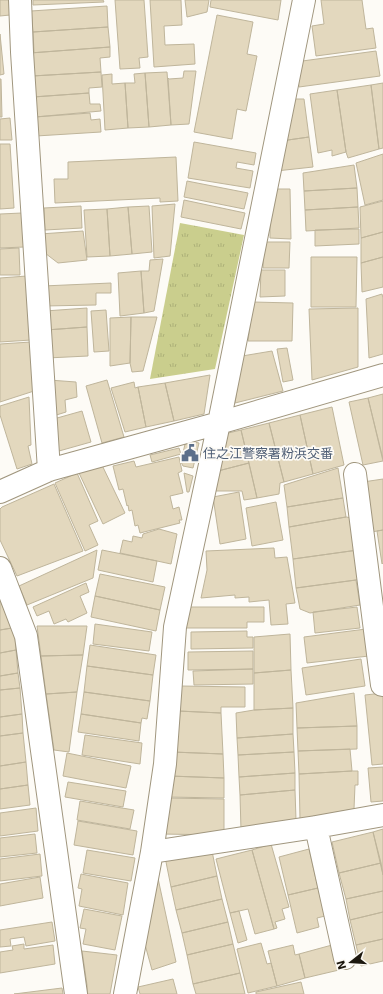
<svg xmlns="http://www.w3.org/2000/svg" width="383" height="994" font-family="'DejaVu Sans','Noto Sans JP',sans-serif">
	<style>
		.grass { fill: url(#grass-tufts) }
		.building { fill: #e3d8be; stroke: #bfb59b }
		.lines { fill: none; stroke-linecap: round; stroke-linejoin: round }
		.minor-casing { stroke: #a0967e; stroke-width: 24 }
		.minor { stroke: #fff; stroke-width: 22 }
		.labels { text-anchor: middle; stroke-width: 3.5; stroke-linejoin: round; paint-order: stroke }
		.service-label { font-size: 13px; fill: #4e5e75; stroke: #fdfbf6; text-anchor: start }
	</style>
	<defs>
		<pattern id="grass-tufts" width="24" height="20" patternUnits="userSpaceOnUse"><rect width="24" height="20" fill="#cace8d"/><path d="M3 7l-1-3M5 7V3M7 7l1-3M15 17l-1-3M17 17v-4M19 17l1-3" fill="none" stroke="#adb078"/></pattern>
	</defs>
	<rect width="100%" height="100%" fill="#fdfbf6"/>
	<path class="grass" d="M180 223 244 235 215 369 150 379Z"/>
	<path class="building" d="M0 0H10V15L0 16Z
		M33 0H103L104 2 33 5Z
		M115 0H144L148 57 139 58 140 68 120 69Z
		M150 0H181L182 25 164 26 165 45 194 44 195 64 154 67Z
		M185 0H209L207 12 187 17Z
		M211 0H281L278 20 210 7Z
		M321 0H362L366 29 373 28 376 48 316 56 312 26 324 24Z
		M107 6 108 27 33 32 31 11Z
		M217 15 253 22 247 54 257 56 246 111 237 109 232 139 194 132Z
		M108 27 110 47 30 53 34 52 33 32Z
		M0 34 4 74 0 75Z
		M110 47V57L100 58 101 72 32 76 30 53Z
		M376 51 380 76 299 87 295 62Z
		M184 71H196L189 124 171 125 168 78 169 79 183 78Z
		M101 72 102 87 89 88V93L33 97 32 76Z
		M167 72 171 125 149 127 145 73Z
		M145 73 149 127 128 128 125 83H135L134 74Z
		M112 74V84L125 83 128 128 105 130 102 75Z
		M0 79H1L2 117H0Z
		M383 83V148L379 149 371 85Z
		M371 85 379 149 348 158 346 152 337 90Z
		M337 90 346 152 332 156V150L318 153 310 94Z
		M89 93 90 104H100L101 111 35 117 33 97Z
		M289 99H304L309 137 281 141Z
		M90 113 91 120 100 119 101 132 36 136 35 117Z
		M10 118 12 140H0V119Z
		M309 137 313 167 276 171 281 141Z
		M194 142 256 153 254 165 237 162 236 168 253 171 250 188 188 178Z
		M0 144H10L14 208 0 209Z
		M383 154V200L365 205 356 163Z
		M176 157 178 201 160 202V198L55 203 54 179H68V162Z
		M354 165 357 188 304 191 303 173Z
		M187 181 248 193 244 209 184 197Z
		M357 188 358 207 305 210 304 191Z
		M270 189H290L291 239 270 238Z
		M184 200 245 213 241 229 181 217Z
		M383 201V232L361 238 360 207Z
		M175 204 170 256 154 258 152 206Z
		M81 206 82 228 45 230 44 208Z
		M149 206 152 252 132 254 128 207Z
		M128 207 132 254 110 256 107 209Z
		M358 207 359 228 306 231 305 210Z
		M107 209 110 256 87 257 84 210Z
		M22 213 24 247 0 248V214Z
		M359 229V244L315 246V230Z
		M83 231 87 260 58 263 41 250 40 234Z
		M383 232V257L361 263V238Z
		M264 242H290L289 268H263Z
		M19 248 20 275H0V249Z
		M311 257H357L356 307H311Z
		M383 257V287L362 292 361 263Z
		M163 259 154 311 144 313 141 271H149L150 260Z
		M261 270H285V296L260 297Z
		M141 271 144 313 120 316 118 273Z
		M27 276 31 340 0 342V278Z
		M111 283V293H96V305L44 306 43 286Z
		M382 294 383 298V354L369 358 366 299Z
		M253 302 293 303 292 341H248Z
		M87 308V327L46 330 45 311Z
		M358 308V367L312 380 309 309Z
		M106 310 109 351 94 352 91 311Z
		M131 317 130 363 110 366V318Z
		M131 317H157L143 371 132 372 130 363Z
		M87 327 88 356 47 358 46 330Z
		M31 342 34 391 0 402V344Z
		M287 348 293 380 283 382 277 349Z
		M272 351 283 391 235 403 242 356Z
		M210 375 204 414 174 421 165 383Z
		M49 380 76 382 77 397 65 400 66 412 50 417Z
		M107 380 124 437 102 443 86 386Z
		M134 382 135 388 138 387 146 427 125 432 111 388Z
		M165 383 174 421 146 427 138 387Z
		M383 394V459L368 398Z
		M29 397 31 445 28 446 32 464 17 469 0 415V406Z
		M368 398 383 461 363 465 349 402Z
		M332 407 344 465 313 474 300 415Z
		M82 411 91 442 59 451 50 420Z
		M300 415 313 474 284 482 269 423Z
		M269 423 284 482 280 483 279 494 257 498 241 430Z
		M241 430 249 463 214 472 224 434Z
		M190 441 199 443 193 468 183 466 181 462 185 444Z
		M179 448 181 454 152 462 150 455Z
		M179 457 182 471 178 473 183 493 170 496 173 509 179 507 182 520H179L180 523 140 533 138 525 135 526 132 510 129 511 128 505 127 506 123 489 119 490 113 466 134 461 136 467Z
		M101 463 125 513 103 524 79 473Z
		M249 463 257 498 244 500 242 491H210L214 472Z
		M338 468 343 498 287 507 284 485Z
		M77 473 98 521 89 525 98 545 85 551 55 483Z
		M184 473 193 476 189 492H187Z
		M383 479V530L371 532 363 482Z
		M54 484 83 551 17 576 0 540V509L2 507Z
		M239 492 246 539 220 544 213 497Z
		M343 498 346 517 289 527 287 507Z
		M276 502 283 540 252 546 246 508Z
		M346 517 353 518 358 550 293 559 289 527Z
		M159 529 177 534 171 564 120 553 123 540 132 542 133 536 142 538 143 534Z
		M383 530V563L382 564 377 531Z
		M274 548 275 558 287 557 295 603 286 604 288 624 271 625 269 600 249 602V597L235 598V595L201 598 207 570 206 551Z
		M97 550 93 578 27 605 19 586Z
		M102 550 157 561 153 582 98 570Z
		M358 550 362 577 356 580 296 588 293 559Z
		M100 574 165 587 160 610 95 596Z
		M356 580 360 605 310 613 300 609 296 588Z
		M86 583 89 592 80 596 87 613 68 622 66 619 54 624 49 611 37 616 33 607Z
		M95 596 160 610 156 631 91 617Z
		M0 600 12 628 0 630Z
		M186 607H264V622H247V628H186Z
		M357 607 360 628 315 633 313 612Z
		M95 624 152 632 149 651 93 644Z
		M37 626H87L83 655 41 656Z
		M12 628 15 635 16 650 0 653V630Z
		M366 629 369 656 307 663 304 637Z
		M247 631V637H253V648L191 649V632Z
		M290 634 291 670 254 673V637Z
		M90 645 156 655 153 675 87 666Z
		M16 650 18 673 0 676V653Z
		M253 651V669L188 670V652Z
		M83 655 77 692 46 694 41 656Z
		M361 659 365 686 306 695 302 668Z
		M87 666 153 675 150 701 84 692Z
		M253 669V684L194 685 193 671Z
		M291 670 293 708 254 710V673Z
		M18 673 20 688 0 690V676Z
		M181 686 245 687V707H221V713L178 711Z
		M20 688 22 714 0 717V690Z
		M77 692 69 752 54 750 46 694Z
		M84 692 150 701 147 719 142 718 141 723 81 714Z
		M354 693 357 726 297 728 296 703Z
		M383 693V764L372 765 365 695Z
		M293 708V734L237 738 236 713 254 710Z
		M178 711 221 713 223 754 172 752Z
		M22 714 23 733 0 736V717Z
		M81 714 141 723 139 741 78 732Z
		M357 726V749L298 751 297 728Z
		M23 733 26 762 0 766V736Z
		M293 734 294 752 238 755 237 738Z
		M85 735 142 743 140 764 82 755Z
		M350 749 352 771 299 774 298 751Z
		M172 752 223 754 224 778 169 776Z
		M294 752 295 773 239 777 238 755Z
		M67 753 131 766 126 788 63 776Z
		M26 762 28 785 0 789V766Z
		M383 767V801L371 802 368 768Z
		M352 771H358V785H355L354 809 300 819 299 774Z
		M295 773V790L240 795 239 777Z
		M169 776 224 778V798L166 797Z
		M68 782 126 791 123 807 65 797Z
		M28 785 30 805 0 809V789Z
		M295 790 296 820 241 830 240 795Z
		M166 798 224 799V835L161 834Z
		M80 801 134 810 130 829 77 820Z
		M36 808 38 831 0 836V813Z
		M78 821 137 831 133 855 74 845Z
		M383 829V875L373 832Z
		M373 832 381 863 339 873 332 842Z
		M35 834 37 853 0 857V838Z
		M271 844 289 907 282 909 285 919 275 922 277 928 274 929 252 850Z
		M309 849 318 888 288 895 279 857Z
		M87 850 135 858 131 881 83 873Z
		M252 850 274 929 255 934 248 909 230 913 216 859Z
		M212 851 217 876 171 887 164 852Z
		M40 854 42 876 0 881V859Z
		M381 863 383 875V891L346 899 339 873Z
		M156 869 176 962 152 970 144 941Z
		M81 874 128 883 123 915 79 906 82 889 78 888Z
		M217 876 222 899 176 910 171 887Z
		M40 877 43 898 0 906V884Z
		M318 888 325 916 317 918 319 927 297 933 288 895Z
		M383 891V912L350 920 346 899Z
		M222 899 228 922 182 933 176 910Z
		M84 909 122 916 115 950 83 944 86 929 80 928Z
		M239 911 247 940 238 943 230 913Z
		M383 912V939L356 945 350 920Z
		M52 922 55 941 26 946 24 937 10 939 11 946 0 947V930Z
		M228 922 233 944 187 955 182 933Z
		M383 939V961L361 966 356 945Z
		M261 943 267 964 271 963 277 986 248 993 237 949Z
		M24 944V949L53 945 55 964 0 973V952L13 950 12 946Z
		M233 944 240 973 193 984 187 955Z
		M293 945 295 955 299 954 305 978 277 986 268 951Z
		M332 945 339 970 305 978 299 954Z
		M82 951 117 955 110 994H87V985Z
		M240 973 245 994H196L193 984Z
		M173 979 177 994H140L138 987Z
		M301 982 304 994H256V992Z
		M62 988 63 994H14Z"/>
	<g class="lines">
		<g class="minor-casing">
			<path id="minor" d="M20 0 22 52 49 470
				M355 474 382 685H383
				M0 492 49 470 219 423 383 375
				M0 568 26 636 76 994
				M316 827 345 958
				M152 852 316 827 383 815
				M125 994 152 852 165 764 175 627 219 423 304 0"/>
		</g>
		<use href="#minor" class="minor"/>
	</g>
	<defs>
		<g id="civic-bare" transform="scale(1.38)"><path d="M-.6-6.5H3V-4.5H.6V-3L4-1V1h2V6H-6V1h2V-1L-.6-3ZM-1.2 2.5V6h2.4V2.5Z" fill="#5c6f8a" stroke="#fdfbf6" stroke-width="2.5" paint-order="stroke"/></g>
	</defs>
	<g fill-rule="evenodd">
		<use href="#civic-bare" x="190" y="453"/>
	</g>
	<g class="labels">
		<g class="service-label">
			<text x="203" y="458">住之江警察署粉浜交番</text>
		</g>
	</g>
	<g transform="translate(351 962) rotate(253)" stroke="#fdfbf6" stroke-width="3" paint-order="stroke">
	<path d="M0-3L7 15L0 10L-7 15Z" fill="#1c180f"/>
	<text y="-6" font-size="11" font-weight="bold" text-anchor="middle" fill="#1c180f">N</text>
	</g>
</svg>
